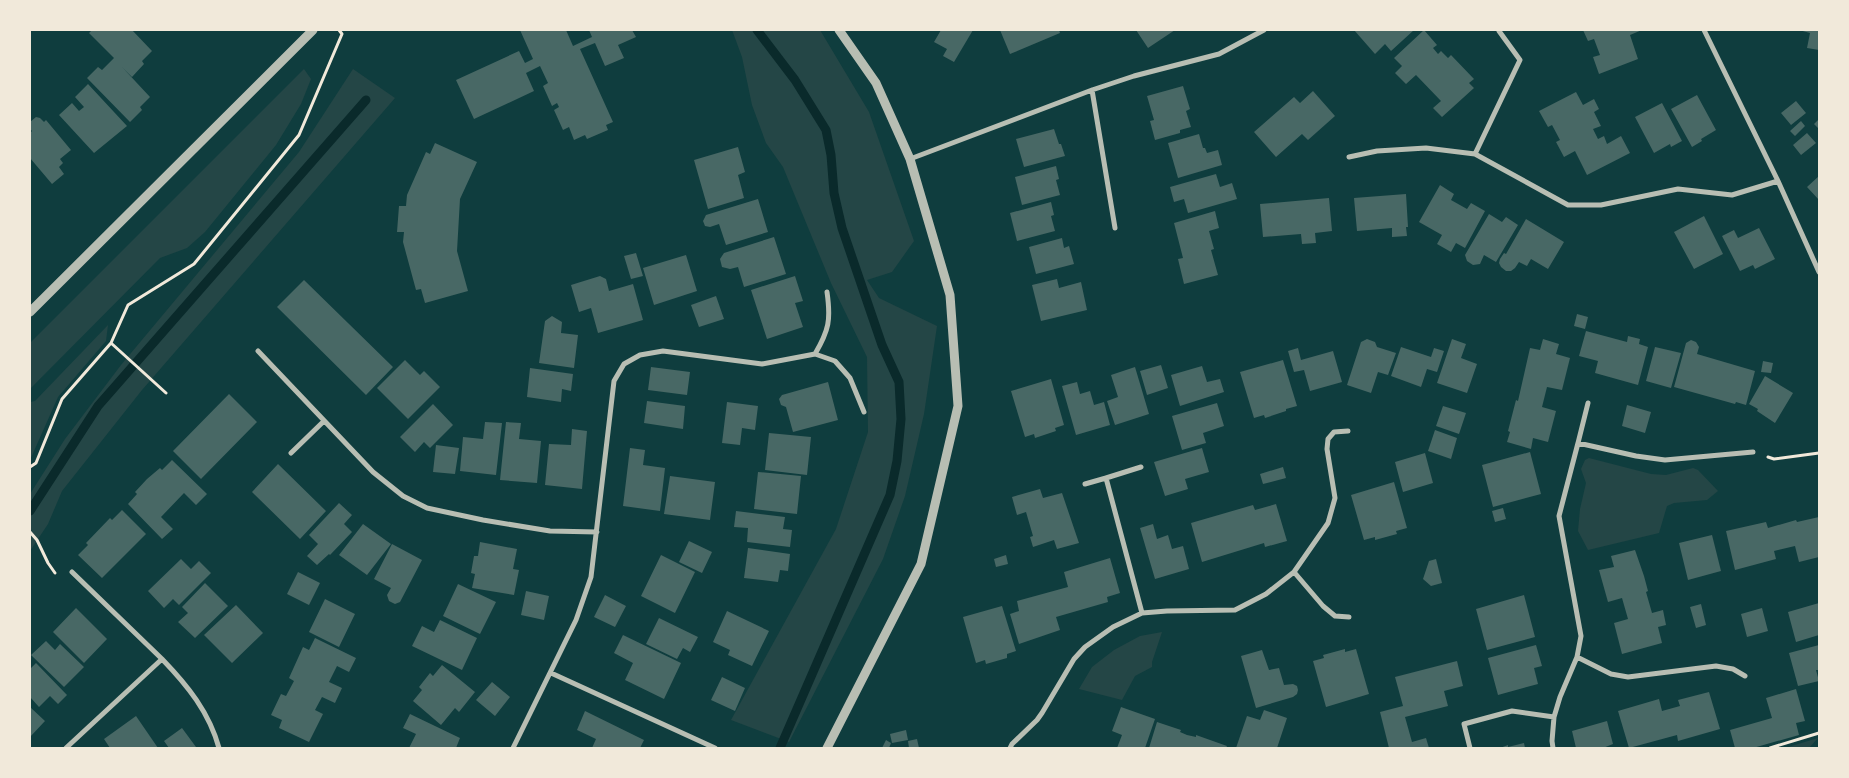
<svg xmlns="http://www.w3.org/2000/svg" width="1849" height="778" font-family="'DejaVu Sans',sans-serif">
	<style>
		.green { fill: #244646 }
		.lines { fill: none; stroke-linecap: round; stroke-linejoin: round }
		.stream { stroke: #0a2a2b; stroke-width: 9 }
		.building { fill: #486865 }
		.path { stroke: #f1e9da; stroke-width: 3 }
		.minor { stroke: #b8beb3; stroke-width: 5 }
		.tertiary { stroke: #b8beb3; stroke-width: 9 }
	</style>
	<rect width="100%" height="100%" fill="#0f3d3e"/>
	<path class="green" d="M732 30H820L869 112 914 241 892 272 867 280 879 298 937 326 924 414 905 496 883 559 789 742 731 720 836 529 868 432 867 357 831 283 783 167 766 143 752 105 742 57Z
		M304 69 311 79 301 104 276 145 205 232 187 248 160 258 30 389V343Z
		M353 69 395 98 142 390 62 491 48 524 30 551V494L65 439 121 365 299 152Z
		M108 325 106 341 58 397 30 460V402L35 401Z
		M1589 458 1651 474 1666 475 1693 468 1698 470 1718 491 1707 500 1674 503 1667 506 1659 533 1588 550 1578 531 1580 509 1586 483 1581 469 1585 460Z
		M1162 632 1152 662V667L1135 676 1122 700 1079 689 1092 667 1114 650 1140 636Z
		M1818 738 1809 748H1785Z"/>
	<g class="lines">
		<path class="stream" d="M757 30 795 80 826 130 831 155 834 193 842 228 882 345 899 382 901 419 897 461 890 495 780 748
			M30 511 98 406 366 100"/>
	</g>
	<path class="building" d="M92 30H132L152 51 142 61 144 64 132 77 122 67 150 97 140 107 142 110 130 122 87 78 98 67 102 70 114 58 89 33Z
		M520 30H566L573 46 592 37 589 30H632L636 37 618 45 624 58 605 66 595 43 580 49 613 122 606 125 608 130 587 139 585 135 574 140 569 127 563 130 554 110 559 107 557 103 552 106 543 86 548 83 540 66 526 73 534 91 474 119 456 80 519 51 525 63 533 59Z
		M941 30H973L954 62 943 56 947 49 934 42Z
		M1000 30H1059L1060 33 1010 54Z
		M1136 30H1175L1148 48Z
		M1354 30H1414L1391 51 1385 44 1375 54Z
		M1424 30 1437 45 1433 48 1438 54 1441 51 1448 58 1451 55 1474 79 1469 83 1474 88 1442 117 1433 108 1441 101 1416 75 1406 84 1395 73 1402 66 1394 58Z
		M1583 30H1642L1630 35 1638 59 1599 74 1593 57 1600 55 1594 39 1588 41Z
		M1799 30H1819V50L1807 48 1810 33Z
		M88 84 127 126 94 153 59 115 72 103 79 111 84 107 75 97Z
		M1183 86 1190 109 1186 111 1191 127 1180 130V133L1155 140 1150 121 1154 120 1147 96Z
		M1313 91 1335 116 1308 140 1302 134 1276 157 1254 132 1294 97 1300 103Z
		M1576 92 1583 105 1594 99 1599 109 1594 112 1601 126 1593 129 1598 139 1604 136 1607 144 1621 136 1630 153 1587 175 1575 151 1564 157 1556 142 1560 140 1552 125 1548 127 1539 111Z
		M1697 95 1716 130 1701 139 1702 141 1692 147 1671 109Z
		M1796 101 1806 113 1791 125 1781 113Z
		M1662 103 1682 141 1671 147 1670 144 1654 153 1635 117Z
		M36 117 40 118 44 122 46 120 71 150 60 159 63 163 59 167 64 174 52 184 30 158V133L32 131 30 129V122Z
		M1819 119V129L1814 124Z
		M1801 121 1805 126 1795 136 1790 131Z
		M1054 129 1059 144H1061L1065 156 1024 167 1016 139Z
		M1807 133 1816 143 1801 155 1793 145Z
		M1199 134 1203 148H1205L1207 153 1218 150 1222 165 1178 178 1168 143Z
		M435 143 477 162 460 199 457 251 468 291 425 303 421 289 416 290 403 242 404 232H397L399 206H406L407 195 426 152 430 154Z
		M738 147 745 172 738 175 744 198 708 209 694 160Z
		M1056 166 1059 179 1056 180 1060 195 1022 205 1015 177Z
		M1216 174 1220 187 1232 183 1237 199 1188 213 1184 199 1174 202 1170 187Z
		M1819 176V200L1807 187Z
		M1440 185 1454 194 1451 200 1467 209 1471 203 1485 211 1465 248 1456 243 1451 252 1437 244 1442 235 1419 222Z
		M1406 194 1408 227H1406L1407 236 1392 237V228L1357 231 1354 198Z
		M1329 198 1332 231 1315 233 1316 243 1302 244 1301 234 1263 237 1260 204Z
		M758 199 768 232 726 245 719 224 710 227 705 226 703 221 706 215Z
		M1051 202 1054 215 1051 216 1055 231 1017 241 1010 213Z
		M1215 211 1219 228 1209 231 1214 249 1211 250 1218 275 1184 284 1178 259 1183 258 1174 223Z
		M1489 214 1502 222 1506 217 1518 225 1496 262 1484 255 1480 264 1473 265 1467 261 1465 255Z
		M1704 216 1723 254 1694 269 1674 232Z
		M1526 219 1564 242 1548 269 1531 259 1527 266 1519 262 1515 268 1511 271H1506L1501 267 1499 263 1500 259 1504 253 1506 254Z
		M1759 228 1775 259 1755 269 1753 265 1740 271 1722 236 1734 230 1738 238Z
		M774 237 786 274 744 287 738 267 730 269 722 267 720 259 724 253Z
		M1062 238 1064 248 1069 246 1074 264 1036 274 1029 247Z
		M636 253 643 276 631 279 624 256Z
		M686 255 697 291 654 305 643 268Z
		M600 276 606 279 609 291 633 284 643 320 598 333 591 308 579 312 571 285Z
		M795 276 803 301 795 303 803 327 767 339 751 290Z
		M1057 279 1059 288 1081 282 1087 310 1041 321 1032 285Z
		M304 280 393 367 366 395 277 307Z
		M716 296 724 319 699 327 691 305Z
		M1577 314 1588 317 1585 329 1574 326Z
		M552 316 562 322 561 333 578 335 574 368 539 363 545 321Z
		M1586 331 1627 342 1628 336 1640 339 1639 344 1648 347 1638 385 1595 373 1598 361 1579 356Z
		M1367 339 1375 342 1377 347 1396 353 1388 375 1378 372 1371 393 1347 385 1361 342Z
		M1452 339 1466 344 1461 358 1477 364 1467 393 1437 383Z
		M1543 339 1559 344 1556 354 1570 358 1562 390 1547 387 1542 407 1556 411 1548 442 1533 438 1531 449 1507 442 1510 432 1508 431 1516 400 1518 401 1530 348 1540 350Z
		M1691 340 1696 342 1699 347 1697 354 1755 371 1746 405 1736 402 1735 404 1674 387 1686 343Z
		M1401 347 1431 357 1434 348 1444 351 1437 372 1427 369 1421 387 1391 376Z
		M1655 347 1681 353 1671 388 1646 381Z
		M1298 348 1301 360 1333 351 1342 382 1310 391 1304 370 1294 372 1288 351Z
		M405 360 420 375 424 371 440 387 408 419 377 388Z
		M1283 360 1297 406 1286 409V411L1265 418 1264 415 1254 418 1240 372Z
		M1763 361 1773 363 1771 373 1761 372Z
		M1161 365 1168 388 1147 395 1140 371Z
		M1202 366 1207 382 1220 379 1224 392 1180 406 1171 375Z
		M651 367 690 372 687 395 648 390Z
		M1135 367 1149 414 1115 425 1107 401 1118 397 1111 375Z
		M530 368 573 374 571 391 562 389 561 402 527 397Z
		M1765 376 1793 393 1775 423 1757 411 1758 409 1749 404Z
		M1051 379 1064 425 1055 428 1056 431 1035 438 1034 434 1025 437 1011 391Z
		M828 382 838 420 793 432 786 407 781 405 779 399 782 395Z
		M1077 382 1080 394 1090 391 1094 405 1104 402 1110 425 1076 435 1062 386Z
		M229 394 257 422 201 479 173 451Z
		M647 401 685 406 683 429 644 423Z
		M727 402 758 406 755 430 742 428 740 445 722 443Z
		M1217 403 1224 426 1203 433 1206 443 1182 450 1172 416Z
		M433 404 453 425 430 448 424 442 415 452 400 437Z
		M1627 405 1651 412 1645 433 1622 426Z
		M1443 406 1466 413 1459 434 1436 426Z
		M485 422 502 423 496 475 460 471 463 437 483 439Z
		M506 422 521 423 519 439 541 441 537 483 500 480Z
		M572 429 587 431 582 489 545 485 549 444 571 445Z
		M1435 430 1457 438 1451 459 1428 451Z
		M769 433 811 437 807 475 765 470Z
		M436 445 459 448 455 474 433 472Z
		M630 448 645 450 643 465 665 468 660 511 623 506Z
		M1202 448 1209 472 1185 479 1188 489 1165 496 1154 462Z
		M1530 452 1541 494 1493 507 1482 465Z
		M1425 453 1433 483 1403 492 1395 462Z
		M172 460 207 494 196 505 184 493 161 517 173 529 162 539 128 504 137 494 135 492 147 479 160 468 162 470Z
		M278 464 326 511 300 539 252 492Z
		M1283 467 1286 478 1263 484 1260 474Z
		M758 472 801 476 797 514 754 509Z
		M670 476 715 482 710 520 664 514Z
		M1394 482 1407 528 1396 531 1397 534 1375 540V537L1364 540 1351 495Z
		M1040 489 1043 498 1062 493 1079 543 1057 549 1054 540 1033 547 1030 537 1033 536 1026 512 1017 515 1012 497Z
		M339 503 352 515 344 524 352 532 330 555 329 554 317 565 307 556 318 544 309 535Z
		M1276 504 1287 541 1265 547 1264 543 1202 562 1191 523 1253 505 1255 510Z
		M1503 508 1506 519 1495 522 1492 511Z
		M122 510 146 534 102 578 78 555 88 545 86 543 110 518 112 520Z
		M736 511 785 517 783 529 792 530 790 547 747 542 748 528 734 527Z
		M1819 517V557L1799 562 1795 546 1774 551 1776 559 1735 570 1726 531 1766 522 1768 528 1796 520 1797 522Z
		M363 524 391 544 367 575 339 555Z
		M1153 524 1157 539 1168 535 1172 549 1183 546 1189 569 1155 579 1140 528Z
		M1712 535 1721 571 1688 580 1679 543Z
		M689 541 712 552 702 573 679 562Z
		M480 542 517 549 513 569 519 570 514 595 472 588 475 574 471 573 474 556H478Z
		M392 544 422 560 400 602 395 604 389 601 387 595 391 588 374 579Z
		M748 548 790 554 788 571 780 570 778 582 744 578Z
		M1635 550 1644 576 1648 591 1646 592 1652 613 1663 610 1666 625 1658 627 1662 643 1622 654 1614 623 1628 619 1622 598 1608 602 1599 570 1614 567 1611 556Z
		M661 555 695 572 675 613 641 596Z
		M1006 555 1008 564 996 567 994 559Z
		M1110 558 1120 593 1107 597 1108 602 1056 617 1060 630 1019 644 1010 614 1019 611 1017 601 1068 587 1064 572Z
		M181 559 191 569 199 561 211 573 179 605 173 599 164 608 148 591Z
		M1436 559 1442 583 1431 586 1423 579 1429 561Z
		M298 572 320 583 309 605 287 594Z
		M205 583 228 606 195 638 178 622 188 613 182 607Z
		M458 584 496 602 480 634 443 616Z
		M526 591 549 596 544 620 521 615Z
		M605 595 626 606 615 627 594 617Z
		M1524 595 1535 637 1487 650 1476 609Z
		M325 599 355 614 339 647 309 632Z
		M1819 603V635L1796 642 1788 612Z
		M1701 604 1706 625 1696 628 1690 607Z
		M236 605 263 633 232 663 204 635Z
		M1002 606 1016 651 1007 654V658L986 664 985 660 976 663 963 617Z
		M76 608 107 639 84 663 53 632Z
		M1762 608 1768 631 1747 637 1741 614Z
		M727 611 769 631 752 666 728 655 730 650 713 642Z
		M659 618 698 637 690 652 683 648 677 659 646 644Z
		M440 620 477 638 462 670 412 646 422 626 434 632Z
		M623 635 681 663 664 699 625 680 633 663 614 653Z
		M315 638 356 658 349 672 337 666 329 682 342 688 335 703 322 697 315 710 323 714 309 742 279 728 282 720 271 715 281 694 286 696 294 681 289 678 303 647 309 650Z
		M46 641 55 650 60 644 84 667 64 687 31 655Z
		M1536 645 1542 666 1534 668 1538 684 1498 695 1488 658Z
		M1819 645V670H1816L1819 681 1798 686 1789 653Z
		M1345 649V652L1356 649 1369 694 1326 707 1313 661 1324 658 1323 655Z
		M1262 650 1269 670 1279 668 1284 685 1293 684 1297 686 1298 690 1297 694 1293 697 1256 708 1241 656Z
		M1457 661 1463 686 1444 691 1448 706 1405 717 1412 742 1426 738 1429 748H1389L1380 712 1403 706 1395 677Z
		M36 663 67 695 58 704 50 696 39 707 30 697V669Z
		M442 665 475 692 459 712 455 708 441 725 413 701 422 690 419 687 430 673 433 676Z
		M722 677 745 688 735 711 711 700Z
		M492 682 510 697 495 716 476 700Z
		M1796 689 1805 721 1796 723 1799 735 1753 748H1735L1730 730 1772 718 1766 698Z
		M1709 692 1720 729 1678 741 1677 735 1629 748 1618 711 1659 699 1662 711 1680 706 1678 700Z
		M30 707 45 721 30 737Z
		M1121 707 1155 719 1145 748H1117L1122 735 1112 731Z
		M1264 710 1287 718 1277 748H1236L1247 716 1260 720Z
		M585 711 644 740 640 748H592L596 739 577 730Z
		M410 714 460 738 456 748H409L416 734 403 728Z
		M136 716 158 748H110L104 739Z
		M1607 721 1613 744 1603 748H1576L1572 731Z
		M1157 722 1181 730 1180 732 1187 735 1196 737V735L1227 746 1226 748H1149Z
		M182 728 196 747 169 748 164 741Z
		M906 730 908 740 892 743 890 734Z
		M917 739 919 748H909L908 741Z
		M886 740 891 743 889 748H882Z
		M1524 743 1525 748H1500L1508 745V747Z"/>
	<g class="lines">
		<path class="path" d="M111 343 166 393
			M1768 457 1774 459 1819 453
			M30 467 36 463 62 399 111 343 128 305 194 264 299 135 342 34 339 30
			M30 532 37 540 48 563 55 573
			M1770 748 1819 733"/>
		<path class="minor" d="M1704 30 1778 181 1819 272
			M1092 90 1115 228
			M1475 154 1520 60 1499 31
			M1349 157 1377 151 1426 148 1475 154 1568 205H1601L1678 189 1732 195 1778 181
			M910 159 1092 90 1134 76 1219 54 1264 30
			M258 351 373 472 403 496 427 508 483 520 550 531 597 532
			M815 354C829 330 831 320 827 292
			M1578 443 1588 403
			M291 453 324 421
			M1141 467 1106 478 1142 613
			M1085 484 1106 478
			M1294 572 1323 606 1335 616 1349 617
			M1577 657 1611 674 1628 677 1716 666 1733 669 1745 676
			M162 659C188 686 209 712 219 748
			M551 673 715 748
			M66 748 162 659 72 572
			M513 748 576 620 591 577 614 381 624 364 640 355 663 351 762 364 815 354 835 361 850 378 864 412
			M1010 748 1012 744 1037 720 1042 713 1074 659 1085 647 1113 627 1142 613 1167 611 1235 610 1266 594 1294 572 1328 523 1335 498 1327 449 1328 439 1334 432 1348 431
			M1470 748 1464 724 1512 711 1554 717
			M1553 748 1552 741 1554 717 1560 697 1577 657 1581 636 1559 516 1578 443 1636 456 1665 460 1753 452"/>
		<path class="tertiary" d="M30 312 313 30
			M827 748 921 564 958 406 950 295 910 159 876 83 839 30"/>
	</g>
	<rect width="1849" height="778" fill="none" stroke="#f1e9da" stroke-width="62"/>
</svg>
